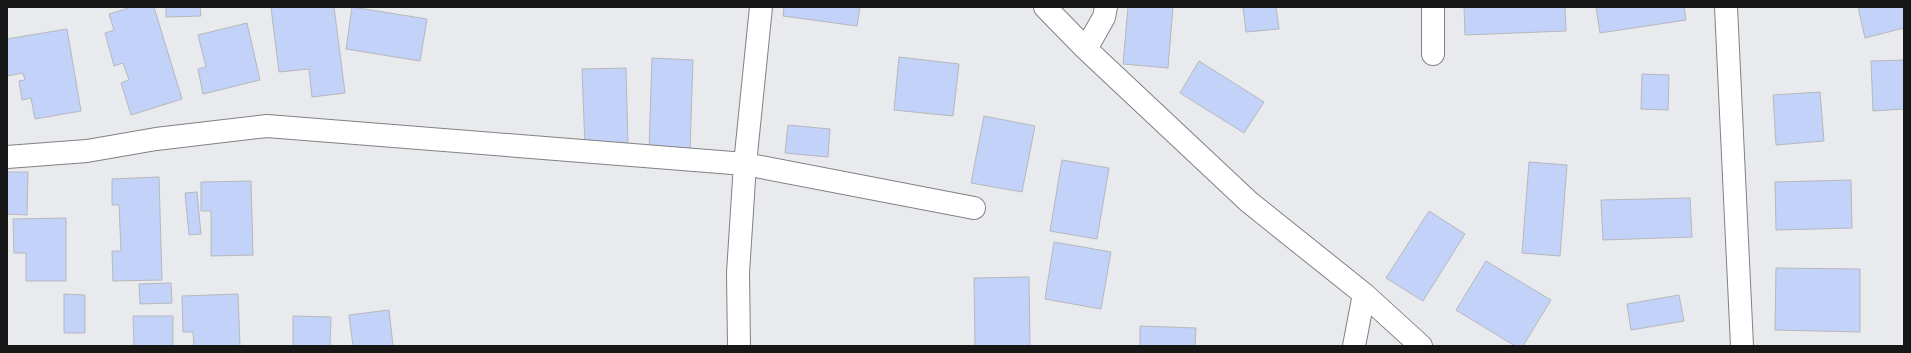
<svg xmlns="http://www.w3.org/2000/svg" width="1911" height="353" font-family="Quicksand,sans-serif">
	<style>
		.building { fill: #c3d2f8; stroke: #b6b8bb }
		.lines { fill: none; stroke-linecap: round; stroke-linejoin: round }
		.minor-casing { stroke: #808184; stroke-width: 24 }
		.minor { stroke: #fff; stroke-width: 22 }
	</style>
	<rect width="100%" height="100%" fill="#e8eaed"/>
	<path class="building" d="M132 7H154L182 99 131 115 121 83 129 80 123 63 114 66 105 33 114 30 109 14Z
		M166 7H200L201 16 166 17Z
		M271 7H334L345 93 312 97 309 69 279 72Z
		M352 7 427 19 420 61 346 49Z
		M784 7H860L857 26 783 16Z
		M1128 7H1173L1168 68 1123 64Z
		M1243 7H1276L1279 29 1246 32Z
		M1464 7H1565L1566 31 1465 35Z
		M1596 7H1684L1686 20 1600 33Z
		M1858 7H1904V28L1865 38Z
		M247 23 260 80 203 94 198 69 206 67 198 35Z
		M67 29 81 111 35 119 31 98 22 100 19 81 25 80 23 73 7 76V39Z
		M899 57 959 64 953 116 894 110Z
		M652 58 693 60 690 151 649 149Z
		M1904 60V109L1873 111 1871 61Z
		M1199 61 1264 102 1244 133 1180 93Z
		M626 68 628 145 585 146 582 69Z
		M1642 74 1669 75 1668 110 1641 109Z
		M1820 92 1824 141 1776 145 1773 95Z
		M984 116 1035 126 1022 192 971 183Z
		M788 125 830 129 828 157 785 153Z
		M1062 160 1109 168 1097 239 1050 231Z
		M1529 162 1567 165 1560 256 1522 253Z
		M7 172H28L27 215 7 214Z
		M159 177 162 280 113 281 112 251H121L119 205H112V179Z
		M1851 180 1852 228 1776 230 1775 182Z
		M251 181 253 255 211 256V211H201V182Z
		M197 192 201 234 189 235 185 193Z
		M1690 198 1692 237 1603 240 1601 200Z
		M1429 211 1465 234 1423 301 1386 278Z
		M66 218V281H26V253H14L13 219Z
		M1054 242 1111 252 1101 309 1045 299Z
		M1486 261 1551 300 1523 346H1515L1456 310Z
		M1776 268 1860 269V332L1775 330Z
		M1029 277 1030 346H975L974 278Z
		M171 283 172 303 140 304 139 284Z
		M64 294 85 295V333H64Z
		M238 294 240 346H194L193 332H183L182 296Z
		M1679 295 1684 321 1631 330 1627 304Z
		M389 310 393 346H353L349 315Z
		M133 316H173V346H134Z
		M293 316 331 317 330 346H293Z
		M1140 326 1196 328 1195 346H1140Z"/>
	<g class="lines">
		<g class="minor-casing">
			<path id="minor" d="M1045 7 1086 49 1249 202 1364 294 1421 346
				M1433 7V54
				M1726 7 1742 346
				M1086 49 1104 17 1106 7
				M7 157 87 151 156 139 267 126 745 164 974 208
				M739 346 738 273 745 164 761 7
				M1354 346 1364 294"/>
		</g>
		<use href="#minor" class="minor"/>
	</g>
	<rect width="1911" height="353" fill="none" stroke="#171718" stroke-width="16"/>
</svg>
